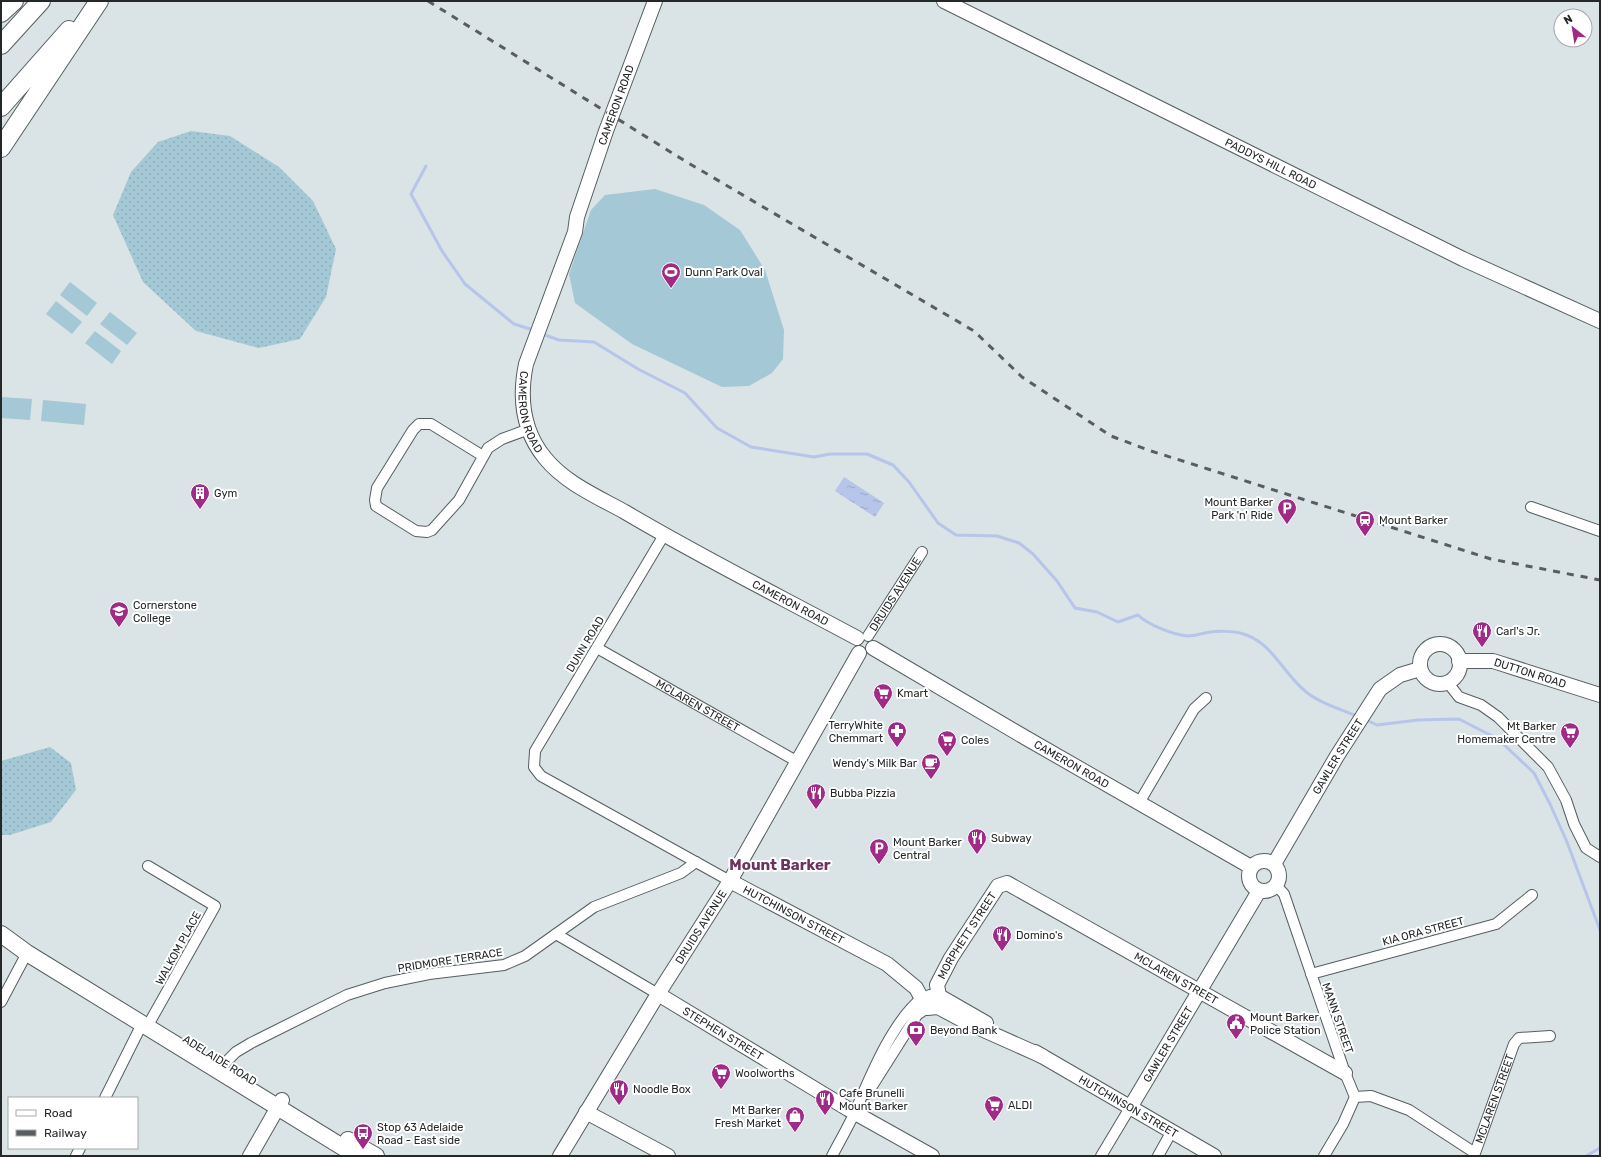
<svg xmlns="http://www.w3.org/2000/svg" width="1601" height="1157" font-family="Rubik,sans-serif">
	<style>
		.grass { fill: url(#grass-dots) }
		.pitch { fill: #a4c8d5 }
		.water { fill: url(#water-ripples) }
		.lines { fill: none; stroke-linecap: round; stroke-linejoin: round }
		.stream { stroke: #b6c5e9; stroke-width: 3 }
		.street-casing { stroke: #565e60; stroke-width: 12 }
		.secondary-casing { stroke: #565e60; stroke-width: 16 }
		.primary-casing { stroke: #565e60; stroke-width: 18 }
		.highway-casing { stroke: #565e60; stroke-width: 20 }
		.street { stroke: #fff; stroke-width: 10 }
		.secondary { stroke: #fff; stroke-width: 14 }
		.primary { stroke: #fff; stroke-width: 16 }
		.highway { stroke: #fff; stroke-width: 18 }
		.rail { stroke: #585e5f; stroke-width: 3; stroke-dasharray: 7 7; stroke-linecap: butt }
		.labels { text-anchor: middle; stroke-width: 4; stroke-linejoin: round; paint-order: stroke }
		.street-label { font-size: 11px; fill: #242829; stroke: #fff }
		.poi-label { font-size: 11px; fill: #242829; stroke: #fff; text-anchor: start }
		.district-label { font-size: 15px; font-weight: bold; fill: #6c335e; stroke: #fff }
	</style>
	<defs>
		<pattern id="grass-dots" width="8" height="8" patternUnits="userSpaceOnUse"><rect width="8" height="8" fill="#a4c8d5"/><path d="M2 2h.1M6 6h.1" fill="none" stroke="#8dacb7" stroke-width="1.8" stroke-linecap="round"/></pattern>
		<pattern id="water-ripples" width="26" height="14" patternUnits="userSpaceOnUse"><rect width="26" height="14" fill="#b6c5e9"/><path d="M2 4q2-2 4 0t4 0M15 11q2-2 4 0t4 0" fill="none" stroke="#9ca9c8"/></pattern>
	</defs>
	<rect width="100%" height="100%" fill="#dae3e6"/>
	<path class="grass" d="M191 131 230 136 279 167 313 201 336 249 326 297 300 339 259 348 196 331 143 282 113 215 131 172 158 142Z
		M50 747 71 763 76 790 51 822 10 835H1V761Z"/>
	<path class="pitch" d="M655 189 704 205 740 230 765 270 784 330 783 359 772 373 749 386 722 387 632 344 575 303 569 274 591 210 605 195Z
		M70 282 97 303 87 316 60 295Z
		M56 301 82 322 72 334 46 314Z
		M110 312 137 333 127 345 100 324Z
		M95 331 121 351 112 364 85 343Z
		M1 397 32 399 30 420 1 418Z
		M43 400 86 404 84 425 41 421Z"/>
	<path class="water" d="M844 477 884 503 875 517 835 491Z"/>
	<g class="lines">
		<path class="stream" d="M426 166 411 194 442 251 465 284 514 324 530 329
			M542 334 559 340 594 342 638 369 685 393 717 428 751 447 814 457 830 454H867L893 465 909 482 938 523 956 535 997 536 1019 543 1033 554 1057 581 1075 608 1097 612 1118 622 1138 615C1148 625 1174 635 1188 636 1195 636 1203 633 1210 632 1218 631 1232 631 1240 633 1271 640 1282 672 1305 691 1319 703 1340 709 1357 716
			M1364 719 1377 725 1418 720 1459 719 1498 739 1534 773 1550 804 1567 842 1600 930
			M1586 1156 1600 1148"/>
		<g class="street-casing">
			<g id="street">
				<path d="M483 456 431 424H419L413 430 377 488 375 500 376 506 416 531 427 532 432 530 459 500 488 448 502 439 529 429"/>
				<path d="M1531 507 1600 531"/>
				<path d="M664 535 535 751 534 767 541 776 730 881"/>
				<path id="s1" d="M868 636 922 552"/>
				<path id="s2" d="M597 648 798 762"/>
				<path d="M1448 683 1459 697 1481 705 1498 717 1548 767 1566 800 1574 824 1586 848 1600 857"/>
				<path d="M1139 803 1194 709 1206 698"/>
				<path d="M1276 885 1284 894 1345 1073 1355 1097 1343 1124 1324 1156"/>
				<path d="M556 934 658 994"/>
				<path d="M1311 974 1496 924 1532 895"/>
				<path d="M1 1002 27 953"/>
				<path d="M147 1027 215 906 148 866"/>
				<path d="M225 1063 236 1052 251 1043 347 995 385 983 429 974 504 965 525 956 594 907 681 873 696 862"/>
				<path d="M867 1094 917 1015 927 1008"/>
				<path id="s3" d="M1355 1097 1371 1096 1409 1110 1475 1153 1514 1044 1519 1038 1550 1036"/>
				<path d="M105 1098 142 1024"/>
				<path d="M76 1156 80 1148"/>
				<path d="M832 1156C840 1141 848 1127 855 1112 870 1077 892 1022 922 998"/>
				<path d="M1101 1156 1131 1106"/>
				<path d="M1158 1156 1172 1131"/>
			</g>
		</g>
		<g class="secondary-casing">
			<g id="secondary">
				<path id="s4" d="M655 1 606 131 577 217 575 232 526 364C519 398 522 430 545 458 565 483 598 497 625 512 701 557 779 596 857 638"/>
				<path id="s5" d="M944 1 1463 259 1600 321"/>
				<circle cx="1440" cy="664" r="20"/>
				<path id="s6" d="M873 648 1026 738 1251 867"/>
				<path id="s7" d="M1459 661H1493L1600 695"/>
				<circle cx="1264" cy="876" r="15"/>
				<path id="s8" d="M1274 864 1337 756 1380 689 1400 675 1420 669"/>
				<path id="s9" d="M730 881 887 964 916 988 927 1008 938 1007 968 1023 1042 1056"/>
				<path id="s10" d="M658 994 848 1109 932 1156"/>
				<path id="s11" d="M939 996 937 985 951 958 998 886 1007 883 1345 1073"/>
				<path d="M930 997 939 996 986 1023"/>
				<path id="s12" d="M1035 1052 1214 1156"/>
				<path id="s13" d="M1131 1106 1259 891"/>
				<path d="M586 1112 668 1156"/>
				<path d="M250 1156 282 1100"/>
				<path id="s14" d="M560 1156 658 994 730 881 859 653"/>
			</g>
		</g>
		<g class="primary-casing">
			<path id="primary" d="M1 934 27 953 357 1156
				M348 1140 376 1156"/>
		</g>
		<g class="highway-casing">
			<path id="highway" d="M1 13 14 1
				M1 45 41 1
				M1 107 69 30
				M1 148 99 1"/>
		</g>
		<use href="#street" class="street"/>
		<use href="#secondary" class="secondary"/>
		<use href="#primary" class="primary"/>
		<use href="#highway" class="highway"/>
		<path class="rail" d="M428 1 685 161 974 331 1022 377 1111 436 1148 450 1491 559 1600 580"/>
	</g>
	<defs>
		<g id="stadium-pin" transform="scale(1)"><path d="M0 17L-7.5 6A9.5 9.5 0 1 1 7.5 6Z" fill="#9f2b87" stroke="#fff"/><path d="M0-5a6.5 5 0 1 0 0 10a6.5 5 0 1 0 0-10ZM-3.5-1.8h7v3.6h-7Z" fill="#fff"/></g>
		<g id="building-pin" transform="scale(1)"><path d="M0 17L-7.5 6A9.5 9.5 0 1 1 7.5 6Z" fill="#9f2b87" stroke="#fff"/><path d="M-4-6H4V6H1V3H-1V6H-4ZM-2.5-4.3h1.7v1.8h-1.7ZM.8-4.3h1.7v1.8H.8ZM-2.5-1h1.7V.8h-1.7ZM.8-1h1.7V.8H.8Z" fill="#fff"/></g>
		<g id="parking-pin" transform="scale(1)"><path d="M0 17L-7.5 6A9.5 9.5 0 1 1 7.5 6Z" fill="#9f2b87" stroke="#fff"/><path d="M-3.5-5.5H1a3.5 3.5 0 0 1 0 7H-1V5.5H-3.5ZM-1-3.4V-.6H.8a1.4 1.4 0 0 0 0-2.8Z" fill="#fff"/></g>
		<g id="station-pin" transform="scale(1)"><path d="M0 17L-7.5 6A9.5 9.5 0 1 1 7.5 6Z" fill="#9f2b87" stroke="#fff"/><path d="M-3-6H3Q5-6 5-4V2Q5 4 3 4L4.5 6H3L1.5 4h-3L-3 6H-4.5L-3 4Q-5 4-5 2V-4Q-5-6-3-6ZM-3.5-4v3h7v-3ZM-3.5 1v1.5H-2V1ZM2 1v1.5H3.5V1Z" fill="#fff"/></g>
		<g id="school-pin" transform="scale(1)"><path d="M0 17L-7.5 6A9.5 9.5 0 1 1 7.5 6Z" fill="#9f2b87" stroke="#fff"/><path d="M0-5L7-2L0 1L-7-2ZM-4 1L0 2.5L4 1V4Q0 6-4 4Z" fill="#fff"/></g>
		<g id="restaurant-pin" transform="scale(1)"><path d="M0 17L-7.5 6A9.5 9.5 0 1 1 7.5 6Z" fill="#9f2b87" stroke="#fff"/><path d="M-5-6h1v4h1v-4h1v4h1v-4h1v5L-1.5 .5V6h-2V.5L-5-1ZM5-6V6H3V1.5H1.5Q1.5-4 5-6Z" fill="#fff"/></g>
		<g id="supermarket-pin" transform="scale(1)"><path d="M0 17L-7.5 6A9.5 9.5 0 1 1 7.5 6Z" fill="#9f2b87" stroke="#fff"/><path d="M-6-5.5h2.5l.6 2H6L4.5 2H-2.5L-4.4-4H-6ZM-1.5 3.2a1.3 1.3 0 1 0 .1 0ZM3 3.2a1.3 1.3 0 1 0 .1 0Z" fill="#fff"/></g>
		<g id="pharmacy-pin" transform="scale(1)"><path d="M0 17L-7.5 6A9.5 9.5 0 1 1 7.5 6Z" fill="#9f2b87" stroke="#fff"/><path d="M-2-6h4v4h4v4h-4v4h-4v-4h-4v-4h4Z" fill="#fff"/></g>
		<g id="cafe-pin" transform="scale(1)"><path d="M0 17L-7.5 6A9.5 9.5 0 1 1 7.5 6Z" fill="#9f2b87" stroke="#fff"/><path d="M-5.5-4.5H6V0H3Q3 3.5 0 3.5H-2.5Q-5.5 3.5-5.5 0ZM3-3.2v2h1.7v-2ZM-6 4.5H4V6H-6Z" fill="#fff"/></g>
		<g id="civic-pin" transform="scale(1)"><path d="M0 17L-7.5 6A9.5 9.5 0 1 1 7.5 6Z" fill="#9f2b87" stroke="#fff"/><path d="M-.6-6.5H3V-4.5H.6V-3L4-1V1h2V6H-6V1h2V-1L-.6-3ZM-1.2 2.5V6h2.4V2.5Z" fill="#fff"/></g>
		<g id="bank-pin" transform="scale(1)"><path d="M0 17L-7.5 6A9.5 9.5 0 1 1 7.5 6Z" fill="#9f2b87" stroke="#fff"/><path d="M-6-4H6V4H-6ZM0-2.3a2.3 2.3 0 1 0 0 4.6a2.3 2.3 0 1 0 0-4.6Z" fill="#fff"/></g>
		<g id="shop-pin" transform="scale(1)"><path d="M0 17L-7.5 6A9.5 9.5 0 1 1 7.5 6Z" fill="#9f2b87" stroke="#fff"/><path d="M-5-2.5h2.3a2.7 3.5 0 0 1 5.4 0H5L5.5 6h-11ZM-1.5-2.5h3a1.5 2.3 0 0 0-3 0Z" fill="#fff"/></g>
		<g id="bus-pin" transform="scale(1)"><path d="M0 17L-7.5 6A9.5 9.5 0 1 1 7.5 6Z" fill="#9f2b87" stroke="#fff"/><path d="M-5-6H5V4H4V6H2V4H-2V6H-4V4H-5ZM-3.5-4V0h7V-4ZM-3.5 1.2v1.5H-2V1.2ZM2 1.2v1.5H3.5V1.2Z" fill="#fff"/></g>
	</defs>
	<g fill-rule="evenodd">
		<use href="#stadium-pin" x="671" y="272"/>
		<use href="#building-pin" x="200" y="493"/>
		<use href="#parking-pin" x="1287" y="508"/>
		<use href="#station-pin" x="1365" y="520"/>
		<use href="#school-pin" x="119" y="611"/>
		<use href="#restaurant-pin" x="1482" y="631"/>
		<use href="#supermarket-pin" x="883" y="693"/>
		<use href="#pharmacy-pin" x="897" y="731"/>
		<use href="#supermarket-pin" x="1570" y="732"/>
		<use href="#supermarket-pin" x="947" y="740"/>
		<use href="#cafe-pin" x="931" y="763"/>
		<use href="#restaurant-pin" x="816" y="793"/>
		<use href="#restaurant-pin" x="977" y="838"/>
		<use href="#parking-pin" x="879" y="848"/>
		<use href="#restaurant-pin" x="1002" y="935"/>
		<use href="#civic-pin" x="1236" y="1023"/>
		<use href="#bank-pin" x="916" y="1030"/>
		<use href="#supermarket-pin" x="721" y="1073"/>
		<use href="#restaurant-pin" x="619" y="1089"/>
		<use href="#restaurant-pin" x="825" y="1099"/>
		<use href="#supermarket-pin" x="994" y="1105"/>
		<use href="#shop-pin" x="795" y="1116"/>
		<use href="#bus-pin" x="363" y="1133"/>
	</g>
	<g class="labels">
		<g class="street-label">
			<text transform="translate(616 105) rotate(-70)" y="4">CAMERON ROAD</text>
			<text dy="4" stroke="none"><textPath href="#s5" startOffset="365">PADDYS HILL ROAD</textPath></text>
			<text dy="4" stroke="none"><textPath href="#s4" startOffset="435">CAMERON ROAD</textPath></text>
			<text dy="4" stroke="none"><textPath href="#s1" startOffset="50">DRUIDS AVENUE</textPath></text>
			<text dy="4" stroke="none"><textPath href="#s4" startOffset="771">CAMERON ROAD</textPath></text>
			<text transform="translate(585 644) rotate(-59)" y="4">DUNN ROAD</text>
			<text dy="4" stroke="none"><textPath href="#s7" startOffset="73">DUTTON ROAD</textPath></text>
			<text dy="4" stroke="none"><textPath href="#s2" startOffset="116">MCLAREN STREET</textPath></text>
			<text dy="4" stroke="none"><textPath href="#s8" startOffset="125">GAWLER STREET</textPath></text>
			<text dy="4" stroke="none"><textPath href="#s6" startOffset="230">CAMERON ROAD</textPath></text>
			<text dy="4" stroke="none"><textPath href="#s9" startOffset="72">HUTCHINSON STREET</textPath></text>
			<text dy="4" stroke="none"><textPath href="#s14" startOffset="269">DRUIDS AVENUE</textPath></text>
			<text transform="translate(1423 931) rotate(-15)" y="4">KIA ORA STREET</text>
			<text dy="4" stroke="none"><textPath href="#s11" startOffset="69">MORPHETT STREET</textPath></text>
			<text transform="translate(178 948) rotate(-61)" y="4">WALKOM PLACE</text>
			<text transform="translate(450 960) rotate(-9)" y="4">PRIDMORE TERRACE</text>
			<text dy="4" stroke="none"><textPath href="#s11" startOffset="331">MCLAREN STREET</textPath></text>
			<text transform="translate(1338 1018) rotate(71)" y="4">MANN STREET</text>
			<text dy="4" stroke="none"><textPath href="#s10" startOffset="76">STEPHEN STREET</textPath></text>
			<text dy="4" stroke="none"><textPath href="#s13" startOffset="72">GAWLER STREET</textPath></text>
			<text transform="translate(220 1060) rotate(32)" y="4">ADELAIDE ROAD</text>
			<text dy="4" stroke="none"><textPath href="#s3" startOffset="193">MCLAREN STREET</textPath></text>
			<text dy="4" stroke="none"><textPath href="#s12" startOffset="108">HUTCHINSON STREET</textPath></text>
		</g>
		<g class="poi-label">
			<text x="685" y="276">Dunn Park Oval</text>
			<text x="214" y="497">Gym</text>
			<text x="1273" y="506" text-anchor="end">Mount Barker<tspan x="1273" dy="13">Park 'n' Ride</tspan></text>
			<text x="1379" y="524">Mount Barker</text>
			<text x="133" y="609">Cornerstone<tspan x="133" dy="13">College</tspan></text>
			<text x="1496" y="635">Carl's Jr.</text>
			<text x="897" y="697">Kmart</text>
			<text x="883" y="729" text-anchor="end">TerryWhite<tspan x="883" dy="13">Chemmart</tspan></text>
			<text x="1556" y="730" text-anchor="end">Mt Barker<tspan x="1556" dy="13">Homemaker Centre</tspan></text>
			<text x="961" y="744">Coles</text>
			<text x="917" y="767" text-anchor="end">Wendy's Milk Bar</text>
			<text x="830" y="797">Bubba Pizzia</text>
			<text x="991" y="842">Subway</text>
			<text x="893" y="846">Mount Barker<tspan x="893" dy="13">Central</tspan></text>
			<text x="1016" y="939">Domino's</text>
			<text x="1250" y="1021">Mount Barker<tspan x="1250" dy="13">Police Station</tspan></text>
			<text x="930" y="1034">Beyond Bank</text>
			<text x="735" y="1077">Woolworths</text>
			<text x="633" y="1093">Noodle Box</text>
			<text x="839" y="1097">Cafe Brunelli<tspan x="839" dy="13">Mount Barker</tspan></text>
			<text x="1008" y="1109">ALDI</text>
			<text x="781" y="1114" text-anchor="end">Mt Barker<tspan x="781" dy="13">Fresh Market</tspan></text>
			<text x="377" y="1131">Stop 63 Adelaide<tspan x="377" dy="13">Road - East side</tspan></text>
		</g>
		<g class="district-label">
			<text x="780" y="870">Mount Barker</text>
		</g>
	</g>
	<rect width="1601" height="1157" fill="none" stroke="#242829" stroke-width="4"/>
	<rect x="8" y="1097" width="130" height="52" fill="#ffffff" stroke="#a7a9a9"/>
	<rect x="16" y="1110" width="20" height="6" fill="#ffffff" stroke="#a7a9a9"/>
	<text x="44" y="1117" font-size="12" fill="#242829">Road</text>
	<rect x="16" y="1130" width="20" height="6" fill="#585e5f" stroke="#a7a9a9"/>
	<text x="44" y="1137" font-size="12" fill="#242829">Railway</text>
	<g transform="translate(1573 28) rotate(330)"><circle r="19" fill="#ffffff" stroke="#a7a9a9"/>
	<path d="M0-3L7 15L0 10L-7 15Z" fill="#9f2b87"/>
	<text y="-6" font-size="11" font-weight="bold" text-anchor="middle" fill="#242829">N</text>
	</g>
</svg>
